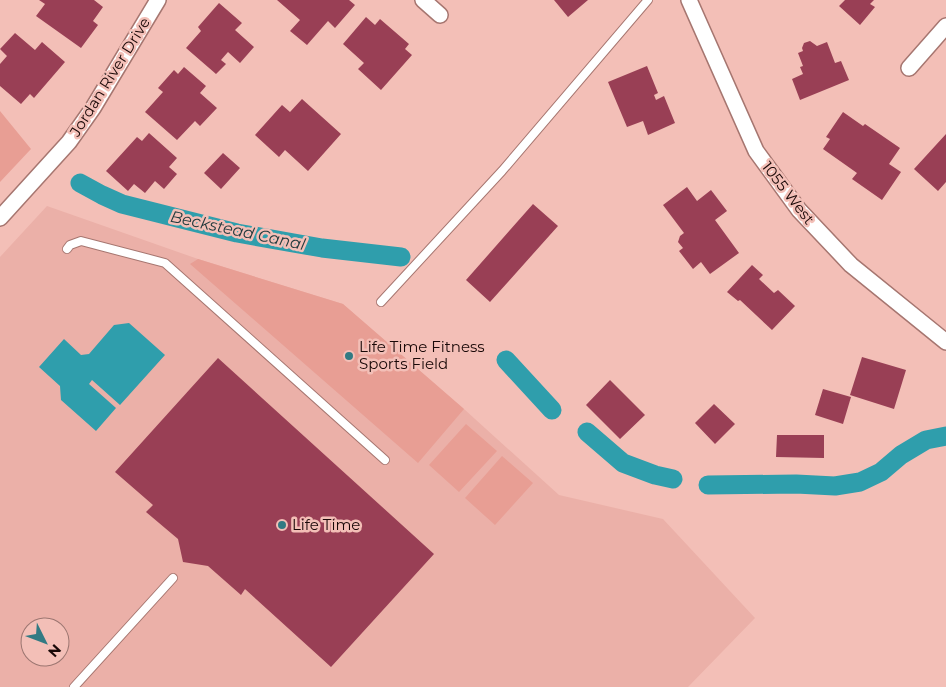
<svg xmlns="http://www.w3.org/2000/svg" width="946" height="687" font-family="Montserrat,sans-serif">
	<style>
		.built { fill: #ebb0a8; fill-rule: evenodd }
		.green { fill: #e89e94 }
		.water { fill: #2f9eac }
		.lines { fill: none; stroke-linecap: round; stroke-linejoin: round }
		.canal { stroke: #2f9eac; stroke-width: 19 }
		.building { fill: #993f55 }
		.service-casing { stroke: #a67670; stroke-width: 10 }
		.minor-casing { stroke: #a67670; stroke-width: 18 }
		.service { stroke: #fff; stroke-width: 8 }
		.minor { stroke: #fff; stroke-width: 15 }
		.poi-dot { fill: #327a83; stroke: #f3bfb7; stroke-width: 2 }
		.labels { text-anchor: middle; stroke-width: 5; stroke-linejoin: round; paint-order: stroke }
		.street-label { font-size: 15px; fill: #190807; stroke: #f3bfb7 }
		.poi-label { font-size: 15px; fill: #190807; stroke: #f3bfb7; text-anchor: start }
		.water-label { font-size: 16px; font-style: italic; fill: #223a3d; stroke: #f3bfb7 }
	</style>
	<rect width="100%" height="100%" fill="#f3bfb7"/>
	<path class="built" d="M47 206 198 259 343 304 464 409 559 495 663 519 755 618 688 687H0V257ZM30 627H60V657H30Z"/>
	<path class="green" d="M0 111 31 149 0 182Z
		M198 259 343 304 464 409 418 463 190 264Z
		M466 424 497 451 459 492 429 465Z
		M502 456 533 483 495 525 465 498Z"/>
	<path class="water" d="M129 323 165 355 120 405 92 380 89 384 116 408 96 431 61 400 60 386 39 367 64 339 81 355 89 354 114 325Z"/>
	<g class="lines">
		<path class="canal" d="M80 183 102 195 122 204 237 233 322 248 401 257
			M506 360 552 410
			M587 432 623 463 655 475 673 479
			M708 485 796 484 835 486 860 482 881 472 901 455 926 440 946 436"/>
	</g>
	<path class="building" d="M39 0H94L103 7 93 21 98 25 81 48 36 16 45 4Z
		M277 0H349L355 5 335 28 328 21 307 45 290 31 300 20Z
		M554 0H588L568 17Z
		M845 0H874L870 4 875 7 860 25 839 6Z
		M219 3 242 23 235 30 254 47 240 63 228 52 221 60 226 64 216 74 186 48 201 31 198 27Z
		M366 17 375 25 380 19 409 44 405 49 412 55 381 90 358 69 364 63 343 44Z
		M15 33 35 50 42 42 65 62 34 98 30 94 21 104 0 86V64L7 56 0 49Z
		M810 41 817 46 827 42 835 63 841 61 849 80 800 100 792 79 803 74 800 67 803 66 798 53 803 51 802 48 804 43Z
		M647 66 658 93 654 95 656 100 664 96 675 123 648 135 643 121 627 127 608 82Z
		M184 67 206 86 200 93 217 108 200 126 195 121 177 140 145 112 163 92 158 88 174 70 178 74Z
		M302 99 341 134 308 171 285 150 279 157 255 135 282 105 290 112Z
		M843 112 863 126 865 124 900 148 889 164 901 172 882 200 852 179 857 173 823 149 830 139 826 137Z
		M149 133 177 158 169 167 177 174 164 189 155 181 145 193 134 184 128 191 106 171 137 137 142 141Z
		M946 134V182L938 191 914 169Z
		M223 153 240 168 221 189 204 173Z
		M687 187 697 201 711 190 727 211 715 220 739 253 710 274 701 262 693 269 679 251 683 248 678 242 680 236 684 233 663 205Z
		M533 204 558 226 490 302 466 280Z
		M752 265 763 275 759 279 774 293 778 290 795 306 772 330 740 300 738 301 727 292Z
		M862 357 906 370 894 409 850 395Z
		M218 358 434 554 331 667 245 589 241 595 208 566 183 562 178 539 146 512 153 505 115 472Z
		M610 380 645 415 620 439 586 405Z
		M823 389 851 397 843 424 815 415Z
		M714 404 735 424 715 444 695 423Z
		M777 435H824V458L776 457Z"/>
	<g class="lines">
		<g class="service-casing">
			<path id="service" d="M67 249 70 245 81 241 165 263 385 460
				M381 302 502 171 648 0
				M74 687 173 578"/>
		</g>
		<g class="minor-casing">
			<path id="minor" d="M423 0 440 15
				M689 0 756 151 799 210 851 265 946 342
				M909 68 946 26
				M0 218 69 142 93 108 158 0"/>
		</g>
		<use href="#service" class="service"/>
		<use href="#minor" class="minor"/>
	</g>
	<g class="poi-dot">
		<circle cx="349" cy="356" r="5"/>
		<circle cx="282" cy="525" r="5"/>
	</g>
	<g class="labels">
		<g class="street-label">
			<text transform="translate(110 77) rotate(-58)" y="5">Jordan River Drive</text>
			<text transform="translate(788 193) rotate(52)" y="5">1055 West</text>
		</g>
		<g class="poi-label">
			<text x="359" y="352">Life Time Fitness<tspan x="359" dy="17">Sports Field</tspan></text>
			<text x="292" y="530">Life Time</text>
		</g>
		<g class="water-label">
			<text transform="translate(238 230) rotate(12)" y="6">Beckstead Canal</text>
		</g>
	</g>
	<g transform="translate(45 642) rotate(132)"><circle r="24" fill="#f3bfb7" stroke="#9c7671"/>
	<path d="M0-4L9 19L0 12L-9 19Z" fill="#327a83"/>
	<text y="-8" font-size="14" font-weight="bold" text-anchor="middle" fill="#190807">N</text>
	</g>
</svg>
